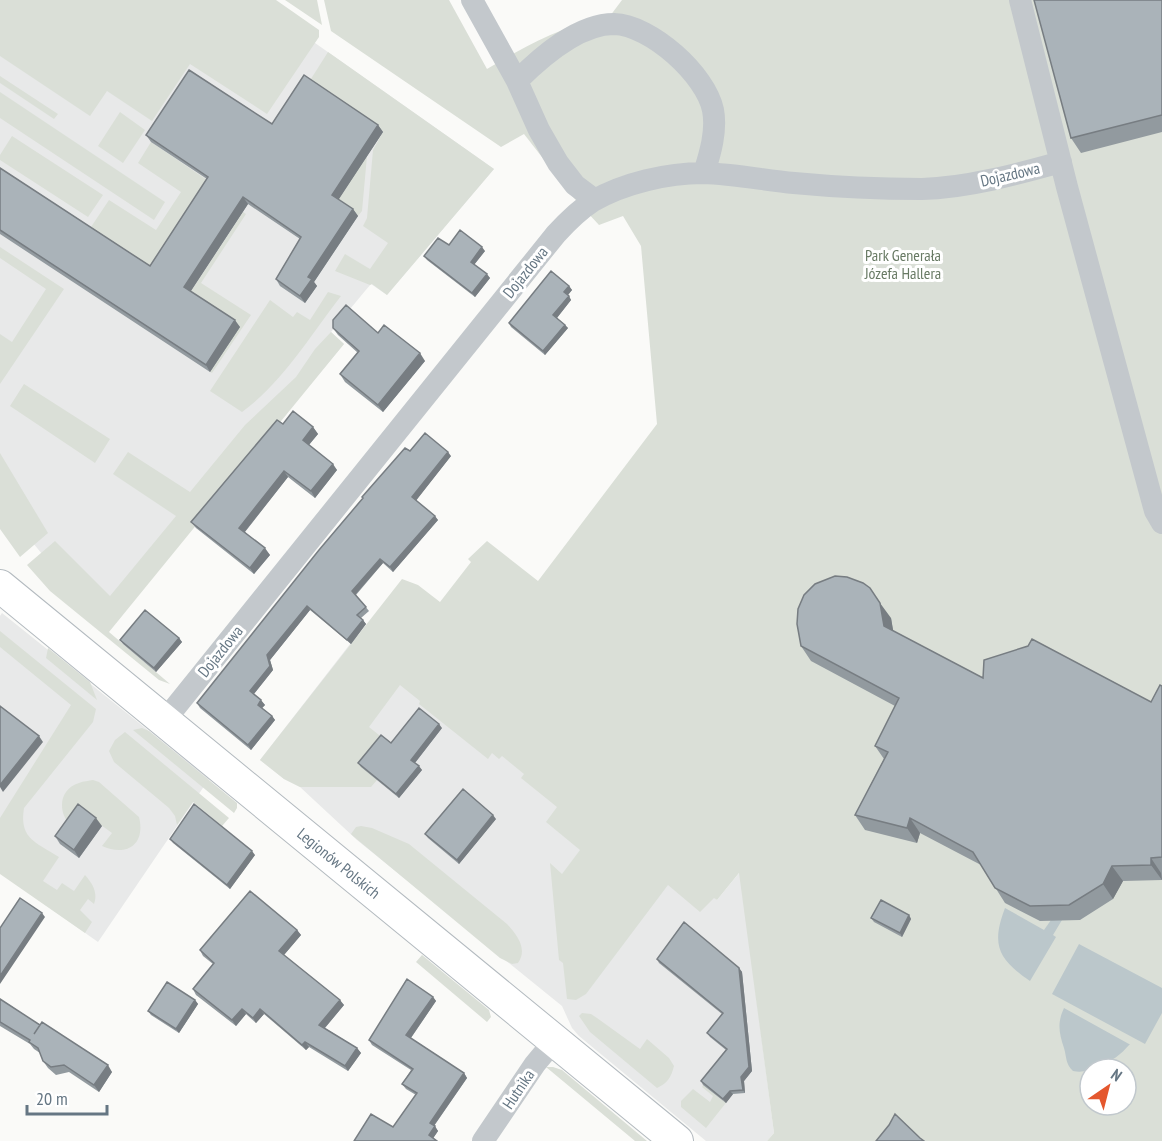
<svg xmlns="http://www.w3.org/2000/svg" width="1162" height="1141" font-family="'PT Sans Narrow',sans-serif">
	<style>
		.built { fill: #e8e9e9 }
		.green { fill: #dadfd7; fill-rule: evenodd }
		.water { fill: #bbc7cb }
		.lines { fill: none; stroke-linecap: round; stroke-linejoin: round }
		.secondary-casing { stroke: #b3babf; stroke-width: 34 }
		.street { stroke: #c3c8cc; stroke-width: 22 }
		.secondary { stroke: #fff; stroke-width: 32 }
		.wall { fill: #929a9f }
		.shaded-wall { fill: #777d82 }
		.building { fill: #aab3b9; stroke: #777d82; stroke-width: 1.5 }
		.labels { text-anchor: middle; stroke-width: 6; stroke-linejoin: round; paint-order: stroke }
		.street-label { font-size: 16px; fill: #657683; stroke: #fff }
		.park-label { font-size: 16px; fill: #687a64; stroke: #fff }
	</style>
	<rect width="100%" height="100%" fill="#fafaf8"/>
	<path class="built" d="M0 0H254L494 169 387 295 371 284 365 291 331 332 344 344 180 541 116 623 61 577 19 526 0 497Z
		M2 613 209 779 98 942 0 873V616Z
		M357 635 682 870 717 900 740 872 774 1133 767 1141H706L579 1036 572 1028 562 1006 357 840 300 787 284 779 260 760Z"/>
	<path class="green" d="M0 0H276L319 30V37L267 114 190 64 152 121 107 91 90 116 0 56Z
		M285 0H317L322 25Z
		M324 0H449L487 69C531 43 560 27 610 16L622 0H1162V1141H767L774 1133 739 873 717 900 714 898 700 912 668 885 586 994 576 1000 567 999 563 963 559 960 550 863 562 874 580 850 546 822 557 807 521 778 524 774 502 756 499 759 492 753 488 759 419 704 420 701 400 685 369 727 384 739 377 780 371 787H300L284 779 260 760 402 579 418 585 440 602 471 562 468 559 487 541 538 581 657 424 641 246 623 216 599 225 573 197 524 134 501 147 331 31ZM1090 1069H1126V1105H1090Z
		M328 52 494 169 387 295 372 284 370 285 335 271 345 254 370 269 388 243 363 226 367 218 373 150 383 132 309 82Z
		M0 76 58 114 54 119 0 83Z
		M0 92 165 202 154 220 0 118Z
		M120 112 145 130 123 163 98 146Z
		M12 136 103 195 88 217 0 160V155Z
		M151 142 213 184 155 273 89 230 109 200 156 230 181 192 138 163Z
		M367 156 362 211 358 216 275 161Z
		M243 212 246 214 201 283 251 315 212 373 210 372 239 327 189 294Z
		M0 247 64 289 0 384V334L12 342 46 289 0 258Z
		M328 292 341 296C309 337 284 381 242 412L210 391 270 300 293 317 297 312 310 320Z
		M331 332 344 344 109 632 170 684 159 680 50 591 27 565 55 541 110 596 176 516 113 474 128 452 190 492 245 425 296 377 315 349Z
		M24 384 110 439 95 463 10 406Z
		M0 453 48 533 20 557 0 529Z
		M0 631 96 709 93 722 24 808C19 839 36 842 59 857L43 881 57 890 62 883 74 891 85 875C93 884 98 893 94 904L88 899 80 910 92 922 85 933 0 874V818L71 705 0 647Z
		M48 648 90 682 97 700 46 658Z
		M142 728 149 731 237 803V808L234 813 133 730Z
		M125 732 229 818 222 826 193 802 177 825 175 816 169 808 114 762 109 751 115 740Z
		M93 780 99 782 139 817C146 845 126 857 102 846L112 833 83 812 71 826C57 812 59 789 79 783 83 781 89 781 93 780Z
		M361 826 372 828 409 844 507 924C517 935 528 949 518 963L512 964 500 958 353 836 351 834 356 827Z
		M422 955 489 1010 491 1017 487 1022 416 962Z
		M582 1013 591 1014 597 1018 640 1049 647 1039 669 1058 674 1066C671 1077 668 1083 657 1088L590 1032 579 1016Z
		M546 1067H553L562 1070 647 1141H635Z
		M703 1085 722 1100 729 1099 706 1128 681 1107V1101L693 1089 710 1102 713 1096 702 1087Z"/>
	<path class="water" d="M1005 908 1044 930 1051 920H1062L1053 935 1056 937 1030 981C998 959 991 945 1005 908Z
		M1079 944 1162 988V1013L1145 1044 1052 994Z
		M1064 1008 1129 1044H1130C1120 1055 1111 1064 1096 1063 1088 1071 1083 1073 1073 1071 1065 1063 1067 1058 1064 1048 1059 1033 1057 1023 1064 1008Z"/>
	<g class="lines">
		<g class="secondary-casing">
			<path id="secondary" d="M0 586 677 1141"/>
		</g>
		<path class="street" d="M472 0 517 81 539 130 558 163 575 185 595 200
			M1020 0 1067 187 1145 474 1155 511 1162 523
			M517 81C541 57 578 24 614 24 651 25 706 75 713 110 717 131 710 154 704 173
			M165 720 556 234C567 222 579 210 593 201 624 183 668 173 703 173 733 174 764 180 794 183 836 187 879 189 922 189 966 188 1018 174 1061 162
			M483 1141 535 1064 555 1040"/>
		<use href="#secondary" class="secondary"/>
	</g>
	<path class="wall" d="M1162 0V132L1081 153 1071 138Z
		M272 124 378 125 383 132 338 200 353 209 358 216 314 282 317 286 305 303 280 286 276 279 300 239 248 204 190 292 240 327 210 372 0 234V168L150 266 207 179 151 142 146 135Z
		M449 245 485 251 474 265 490 278 475 297 427 260 424 256Z
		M569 286 572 290 568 295 571 300 557 318 565 325 568 328 545 355 511 327 509 323Z
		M333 328 378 333 425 361 383 412 345 382 340 374 358 353 338 335Z
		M283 424 313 427 318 434 309 445 337 470 315 498 288 477 245 532 270 555 254 574 196 528 191 522Z
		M410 451 451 456 416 500 438 520 393 572 383 563 356 595 369 611 361 618 366 624 351 644 310 610 270 660 273 670 254 694 265 705 262 708 272 716 275 720 251 750 200 708 197 703Z
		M891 618 893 631 983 678 1151 702 1162 686V880L1123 881 1113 899 1080 920 1040 921 1005 903 981 865 920 833 917 843 865 830 855 815 884 759 875 746 895 706 811 661 801 646Z
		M179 638 182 642 156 672 123 644 120 640Z
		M442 728 415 763 422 770 399 798 361 767 358 763 391 743Z
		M496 819 459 864 428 838 425 834Z
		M102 826 79 858 60 844 55 836Z
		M170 839 255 855 230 889 173 843Z
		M909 915 911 919 902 937 874 922 871 918Z
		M297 930 301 935 284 955 344 1005 325 1028 357 1048 361 1053 348 1071 309 1047 306 1050 264 1014 256 1023 246 1014 236 1026 196 995 193 989 213 964 203 956 200 950Z
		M657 959 739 968 742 972 752 1071 744 1081 745 1093 733 1094 726 1103 703 1085 701 1081 726 1050 710 1037 707 1033 722 1014 659 963Z
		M433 997 436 1001 411 1038 464 1073 467 1078 434 1126 438 1131 433 1138 354 1141 393 1127 416 1095 406 1089 402 1084 411 1070 372 1045 369 1040Z
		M0 999 112 1072 99 1092 69 1072 56 1075 48 1068 43 1061 40 1053 34 1049 30 1044 0 1026Z
		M195 1000 198 1004 179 1033 151 1015 148 1011Z"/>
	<path class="shaded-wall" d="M378 125 383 132 337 202 332 195Z
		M243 197 248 204 189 294 184 287Z
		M353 209 358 216 314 282 317 286 305 303 300 296 308 277Z
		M482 247 485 251 473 266 471 262Z
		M487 274 490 278 475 297 472 293Z
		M569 286 572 290 567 296 564 292Z
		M569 296 571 300 556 319 553 315Z
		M235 320 240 327 210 372 206 365Z
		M565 325 568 328 545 355 543 351Z
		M420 353 425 361 383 412 378 405Z
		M313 427 318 434 307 447 303 440Z
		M448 452 451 456 415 502 412 497Z
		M333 464 337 470 315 498 311 491Z
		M284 471 288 477 243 534 239 528Z
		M435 516 438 520 393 572 390 567Z
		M265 548 270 555 254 574 250 568Z
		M380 559 383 563 355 595 352 591Z
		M880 603 891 618 895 641 884 626Z
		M307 606 310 610 270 660 273 670 253 695 250 691 267 655Z
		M363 620 366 624 351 644 347 640Z
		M179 638 182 642 156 672 154 668Z
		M261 700 265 705 261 709 258 705Z
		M272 716 275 720 251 750 248 745Z
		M439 724 442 728 414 764 411 760Z
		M39 736 43 742 3 792 0 787V785Z
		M419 766 422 770 399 798 396 794Z
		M493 815 496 819 459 864 457 860Z
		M96 818 102 826 79 858 74 850Z
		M910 818 920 833 917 843 907 828Z
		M252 851 255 855 230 889 227 885Z
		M1151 858 1161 873 1162 880 1151 865Z
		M1112 866 1123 881 1113 899 1103 884Z
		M42 913 45 917 0 984V976Z
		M909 915 911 919 902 937 900 933Z
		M297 930 301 935 283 956 279 951Z
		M739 968 742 972 752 1071 744 1081 745 1093 743 1090 741 1077Z
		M433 997 436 1001 410 1039 406 1035Z
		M195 1000 198 1004 179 1033 176 1029Z
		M340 1000 344 1005 323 1030 319 1025Z
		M242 1009 246 1014 236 1026 232 1020Z
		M260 1009 264 1014 256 1023 253 1018Z
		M305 1042 309 1047 306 1050 302 1045Z
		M357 1048 361 1053 348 1071 345 1066Z
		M108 1065 112 1072 99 1092 94 1085Z
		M464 1073 467 1078 433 1127 430 1123Z
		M730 1091 733 1094 726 1103 723 1099Z
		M435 1126 438 1131 432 1140 429 1135Z"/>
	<path class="building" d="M1034 0H1162V115L1071 138Z
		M189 70 272 124 304 75 378 125 332 195 353 209 308 277 312 279 300 296 276 279 301 237 243 197 184 287 235 320 206 365 0 230V168L150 266 208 177 146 135Z
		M460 230 482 247 471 262 487 274 472 293 424 256 438 238 449 245Z
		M551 271 569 286 564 292 569 296 553 315 565 325 543 351 509 323Z
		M346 305 378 333 384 325 420 353 378 405 340 374 359 351 333 328V320Z
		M293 411 313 427 303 440 333 464 311 491 284 471 239 528 265 548 250 568 191 522 277 420 283 424Z
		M425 433 448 452 412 497 435 516 390 567 380 559 352 591 366 607 357 615 363 620 347 640 307 606 267 655 270 666 250 691 261 700 258 705 272 716 248 745 197 703 319 550 363 498 362 497 405 448 410 451Z
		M835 576 847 577 863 583 870 588 880 603 884 626 983 678 984 660 1028 646 1032 639 1151 702 1160 685 1162 686V857L1151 858V865L1112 866 1103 884 1069 905 1030 906 995 888 973 852 910 818 907 828 855 815 888 752 875 746 899 698 801 646 797 624 798 609 804 595 815 584Z
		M145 610 179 638 154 668 120 640Z
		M0 706 39 736 0 785Z
		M419 708 439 724 411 760 419 766 396 794 358 763 381 735 391 743Z
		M463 789 493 815 457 860 425 834Z
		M78 804 96 818 74 850 55 836Z
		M194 804 252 851 227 885 170 839Z
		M250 891 297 930 279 951 340 1000 319 1025 357 1048 345 1066 305 1042 302 1045 260 1009 253 1018 242 1009 232 1020 193 989 214 963 200 950Z
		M20 898 42 913 0 976V928Z
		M881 900 909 915 900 933 871 918Z
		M684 922 739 968 749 1067 741 1077 743 1090 730 1091 723 1099 701 1081 727 1049 707 1033 723 1013 657 959Z
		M407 979 433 997 406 1035 464 1073 430 1123 435 1126 429 1135 437 1141H354L371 1114 393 1127 417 1093 402 1084 413 1069 369 1040Z
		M167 982 195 1000 176 1029 148 1011Z
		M0 999 40 1025 34 1034 42 1022 108 1065 94 1085 64 1065 51 1067 43 1061 38 1048 29 1042 30 1040 0 1022Z
		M895 1114 920 1138 924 1141H876L889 1125Z"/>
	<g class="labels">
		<g class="street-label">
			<text transform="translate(1010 174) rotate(-13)" y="6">Dojazdowa</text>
			<text transform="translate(525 272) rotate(-51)" y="6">Dojazdowa</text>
			<text transform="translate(220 651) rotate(-51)" y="6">Dojazdowa</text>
			<text transform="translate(339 863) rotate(39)" y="6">Legionów Polskich</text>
			<text transform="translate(518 1089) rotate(-56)" y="6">Hutnika</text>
		</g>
		<g class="park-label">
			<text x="903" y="261">Park Generała<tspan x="903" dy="18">Józefa Hallera</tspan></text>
		</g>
	</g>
	<g transform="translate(1108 1087) rotate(35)"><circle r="28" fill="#ffffff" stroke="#c1c8cd" stroke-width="1.5"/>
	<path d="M0-4.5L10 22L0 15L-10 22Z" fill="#e4572e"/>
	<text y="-9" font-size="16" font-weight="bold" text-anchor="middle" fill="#657683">N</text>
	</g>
	<path d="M27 1105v9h80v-9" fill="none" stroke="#657683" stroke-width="3"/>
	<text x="36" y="1105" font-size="18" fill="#657683" stroke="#ffffff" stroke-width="4.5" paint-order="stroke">20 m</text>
</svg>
